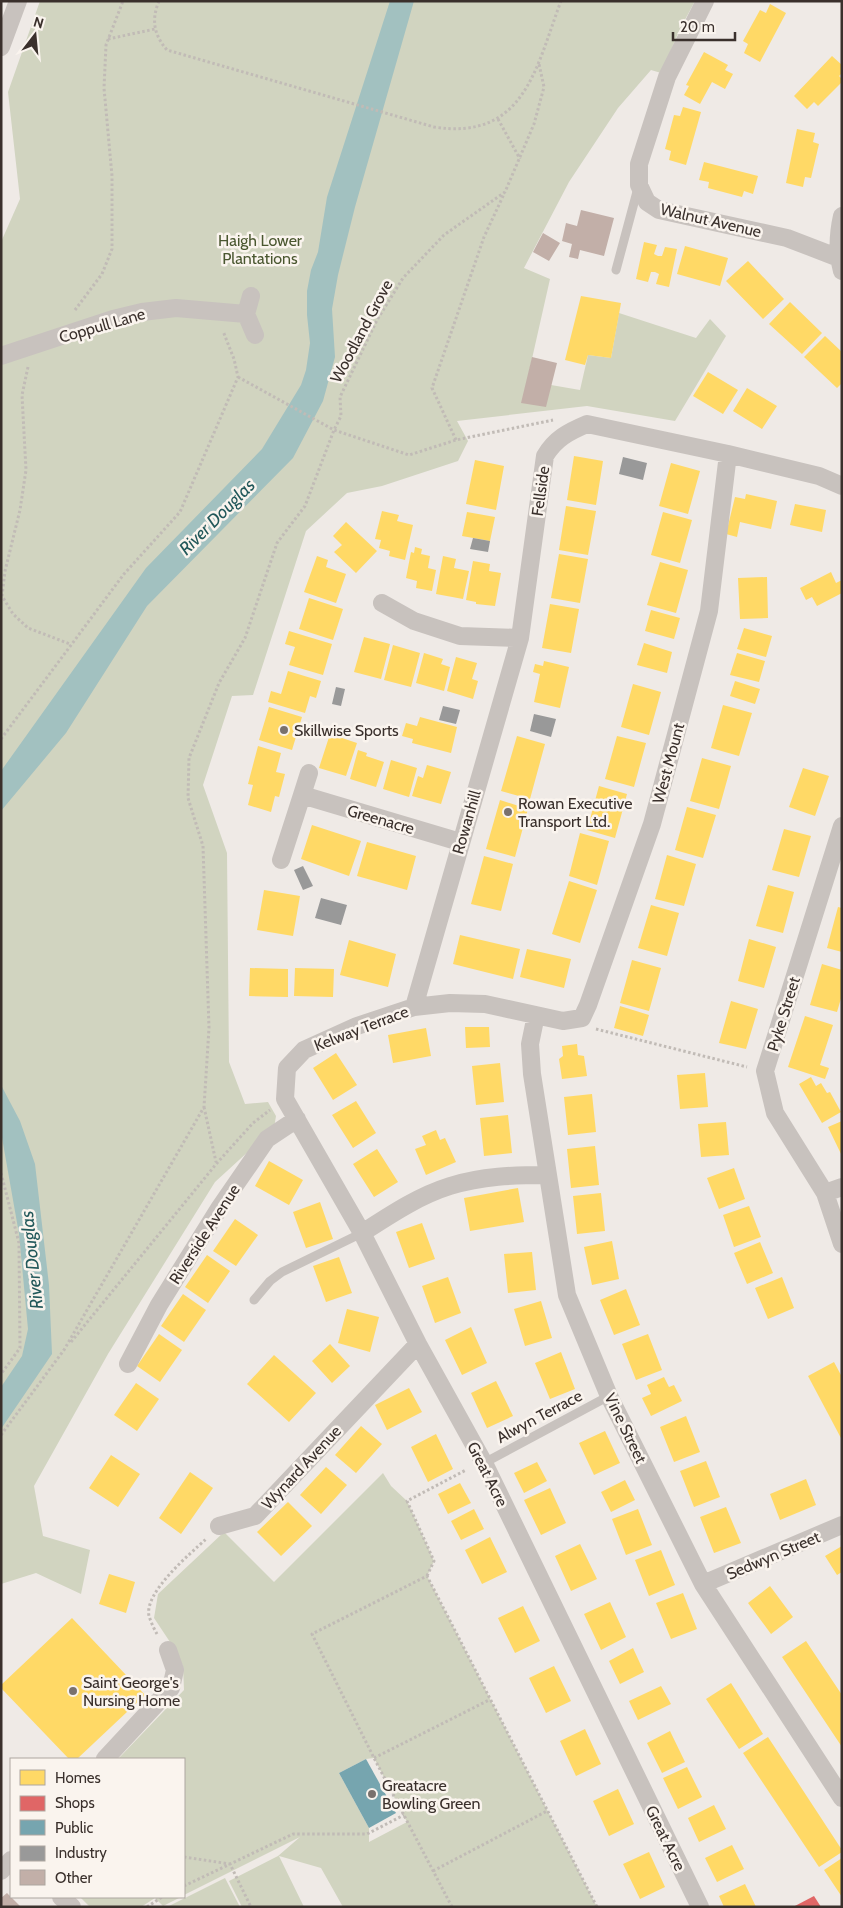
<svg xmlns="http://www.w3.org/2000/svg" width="843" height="1908" font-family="Cabin,sans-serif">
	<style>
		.green { fill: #d1d4c0; fill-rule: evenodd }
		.water { fill: #a2c1c0 }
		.homes { fill: #ffd966 }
		.shops { fill: #e06666 }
		.public { fill: #76a5af }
		.industry { fill: #999 }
		.building { fill: #c2afa8 }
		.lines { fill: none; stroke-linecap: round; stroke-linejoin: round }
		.path { stroke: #c1bbb6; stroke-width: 3; stroke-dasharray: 2.5 2.5; stroke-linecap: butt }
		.service { stroke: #c8c2be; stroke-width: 9 }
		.minor { stroke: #c8c2be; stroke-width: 18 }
		.poi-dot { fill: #79716d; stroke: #faf4ee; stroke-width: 2 }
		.labels { text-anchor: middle; stroke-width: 5; stroke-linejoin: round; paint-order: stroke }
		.street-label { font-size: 16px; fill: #3a302c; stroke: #faf4ee }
		.park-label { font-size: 16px; fill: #4a5730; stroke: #faf4ee }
		.poi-label { font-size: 16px; fill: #3a302c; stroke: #faf4ee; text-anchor: start }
		.water-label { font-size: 18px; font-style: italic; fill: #22585a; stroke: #faf4ee }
	</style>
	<rect width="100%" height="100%" fill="#efeae6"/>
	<path class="green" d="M40 1H695L680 29 661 73 651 70 618 108 569 182 524 268 550 279 522 403 551 385 580 390 588 355 611 358 619 313 696 338 710 319 726 336 675 421 587 406 457 421 468 441 458 461 382 486 347 493 306 531 253 695 232 696 203 785 227 853 229 1062 245 1104 268 1102 276 1116 274 1128 215 1182 108 1354 34 1486 43 1536 90 1550 81 1594 36 1573 1 1584V242L20 199 8 92Z
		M383 1473 391 1486 407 1501 434 1561 427 1576 597 1907H343L321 1868 279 1856 304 1907H242L229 1881 278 1856 300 1837 184 1895V1759H118L184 1690 183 1666 170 1642 154 1618 158 1594 224 1532 274 1582ZM374 1758 407 1822 369 1842V1828L339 1773 366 1759Z
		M225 1878 240 1907H167Z
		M80 1897H181L163 1906 155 1898 141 1907H90Z"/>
	<path class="water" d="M390 1H414L355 207 338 275 332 309 335 357 323 401 293 458 147 606 66 733 1 811V771L146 568 262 449 301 385 306 370 310 343 307 315V291L311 270 318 252 327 197Z
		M1 1085 20 1121 35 1164 49 1285 52 1354 1 1429V1387L22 1356 28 1329 19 1234 1 1132Z"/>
	<path class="homes" d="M770 4 786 13 760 62 744 53 748 44 743 41 760 10 766 13Z
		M704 52 728 65 725 70 733 74 725 89 712 82 700 104 684 95 689 86 686 85Z
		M832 56 842 65V73L839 76 842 79V82L818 106 814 102 807 109 794 96Z
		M683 107 701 112 686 165 669 160 671 151 665 149 674 115 680 116Z
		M797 129 815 133 813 142 819 144 811 178 805 177 803 187 786 183Z
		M704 162 758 176 753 194 744 191 742 197 708 188 709 182 699 180Z
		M644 242 657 245 654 254 658 256H662L665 247 677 249 669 287 656 284 659 274 655 272H651L648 282 636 279Z
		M685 246 728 258 720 286 677 274Z
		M748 261 784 299 763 319 726 281Z
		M581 296 621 303 611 358 588 355 585 365 565 360Z
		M790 302 822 333 802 354 769 324Z
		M825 336 842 352V383L837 388 804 357Z
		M708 372 738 390 723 414 693 396Z
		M747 388 777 406 762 429 733 411Z
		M574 456 603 461 596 505 567 500Z
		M475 460 504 466 496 510 466 504Z
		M671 463 700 471 688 514 659 506Z
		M746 494 777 501 771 529 740 522 737 537 726 534 735 497 745 499Z
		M795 504 826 510 822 532 790 525Z
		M566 506 596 511 588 555 559 550Z
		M382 511 399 515 397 521 413 525 405 560 389 556 390 551 379 548 381 540 375 539Z
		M467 512 495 517 490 541 462 536Z
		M663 512 692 520 680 563 651 555Z
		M346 522 377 551 356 573 334 552 342 545 333 536Z
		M415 547 422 549 421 554 430 556 428 568 436 570 432 591 416 588 417 581 406 578 411 552 414 553Z
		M559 554 588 559 580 603 551 598Z
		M317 556 328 560 326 567 346 574 336 603 304 592Z
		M443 556 456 559 454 568 469 571 463 599 436 594Z
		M473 561 490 564 489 571 501 573 495 606 476 604V602L466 600Z
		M660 562 688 570 676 613 647 605Z
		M831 572 836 583 842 580V593L817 606 812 597 806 600 800 588Z
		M767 577 768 618 740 619 738 578Z
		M309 598 343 609 333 640 299 629Z
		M550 604 579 609 571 653 542 648Z
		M651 610 680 618 674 639 645 631Z
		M744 628 772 636 766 657 737 649Z
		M289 631 332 644 323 675 289 665 295 647 285 644Z
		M364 637 390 644 381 679 354 672Z
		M644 643 672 652 667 673 637 665Z
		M393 645 420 653 411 687 384 680Z
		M424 653 443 659 441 664 450 667 444 691 416 683Z
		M737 653 765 661 759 682 730 675Z
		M456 657 477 663 472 679 478 681 473 699 447 691Z
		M544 661 569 667 560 708 534 702 540 674 533 672 535 664 543 666Z
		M288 671 321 681 316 698 310 696 305 713 268 702 271 691 281 694Z
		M735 681 760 689 755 704 730 696Z
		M633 684 661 692 649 735 621 727Z
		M723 705 752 713 739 756 711 748Z
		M269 707 302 717 292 750 259 740Z
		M420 717 457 727 451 753 412 743 413 739 402 736 406 723 417 726Z
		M330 734 357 743 346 776 319 768Z
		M517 736 545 744 530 799 501 791Z
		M617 736 646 743 634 787 605 779Z
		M258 746 281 753 276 772 285 774 279 797 275 796 271 812 248 805 253 785 248 784Z
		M358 750 367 753 366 756 384 762 376 787 350 779Z
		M702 758 731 766 719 809 690 801Z
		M391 760 417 768 409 797 383 789Z
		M427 765 451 772 441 804 412 796 418 776 423 778Z
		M803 768 829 776 815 816 789 807Z
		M599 786 627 794 615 838 587 830Z
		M500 800 528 809 515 857 486 849Z
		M687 807 716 815 703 858 675 850Z
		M312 825 361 841 349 876 301 859Z
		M784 829 811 836 799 877 772 870Z
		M580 833 609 841 597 885 569 876Z
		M367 842 416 856 407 890 357 876Z
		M667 855 696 864 684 906 655 899Z
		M484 856 513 864 501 911 471 904Z
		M569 881 597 890 580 943 552 934Z
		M768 885 794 892 783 933 756 926Z
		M264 890 300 896 293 936 257 930Z
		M651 905 679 913 667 956 638 948Z
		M838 907 842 908V952L827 948Z
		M460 935 520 949 513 979 453 964Z
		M749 939 776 947 764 988 738 981Z
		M349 940 396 954 388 987 340 975Z
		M527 949 571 959 564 988 520 977Z
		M632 960 661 968 649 1011 620 1003Z
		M822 964 842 970V995L837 1012 810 1005Z
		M250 968 288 969V997L249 996Z
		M295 968 334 969 333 997 294 996Z
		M731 1001 758 1009 746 1049 719 1043Z
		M620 1006 649 1015 643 1036 614 1028Z
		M805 1016 833 1025 820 1065 829 1068 825 1079 788 1067Z
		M465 1027H489L490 1047 466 1048Z
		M426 1028 431 1056 393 1063 388 1035Z
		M577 1044 578 1055 584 1056 587 1076 562 1079 559 1059 563 1056 562 1046Z
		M336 1053 357 1085 333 1100 313 1068Z
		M500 1063 504 1102 476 1105 472 1066Z
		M705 1073 708 1107 680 1109 677 1075Z
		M811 1077 816 1086 821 1083 827 1093 830 1092 841 1112 822 1123 799 1084Z
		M592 1094 596 1132 568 1135 564 1097Z
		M356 1101 376 1133 353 1148 332 1115Z
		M508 1115 512 1153 484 1156 480 1118Z
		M842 1121V1156L828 1127Z
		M726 1122 729 1155 701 1157 698 1124Z
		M436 1130 440 1140 445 1138 456 1162 426 1175 415 1149 426 1145 422 1136Z
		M595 1146 599 1185 571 1188 567 1149Z
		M377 1149 398 1182 374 1197 353 1164Z
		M269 1161 303 1180 289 1205 255 1186Z
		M734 1168 745 1199 719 1209 707 1178Z
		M518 1188 524 1222 470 1231 464 1198Z
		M601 1193 605 1231 577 1234 573 1196Z
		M320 1202 333 1239 306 1248 293 1212Z
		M749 1206 761 1237 734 1247 723 1215Z
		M235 1219 258 1235 236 1266 213 1251Z
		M422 1223 435 1259 409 1268 396 1232Z
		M612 1241 619 1279 592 1285 584 1247Z
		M760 1242 773 1273 747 1284 734 1253Z
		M532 1252 536 1290 508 1293 504 1254Z
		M207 1255 230 1271 208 1303 185 1287Z
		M339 1257 352 1293 326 1302 313 1266Z
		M448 1277 461 1313 435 1323 422 1286Z
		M782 1277 794 1308 768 1319 755 1288Z
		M626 1289 640 1325 614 1335 600 1300Z
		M183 1294 206 1310 184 1342 161 1326Z
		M541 1301 552 1338 525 1346 514 1309Z
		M347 1309 379 1317 370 1352 338 1343Z
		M471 1327 487 1363 462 1375 445 1340Z
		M159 1334 182 1350 160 1382 137 1366Z
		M648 1334 662 1370 636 1380 622 1344Z
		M330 1344 350 1366 332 1383 312 1361Z
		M561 1352 575 1389 550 1399 535 1363Z
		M274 1355 316 1393 289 1422 247 1384Z
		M834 1362 842 1377V1440L808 1376Z
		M664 1377 669 1387 674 1385 682 1401 651 1416 642 1398 651 1394 647 1385Z
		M496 1381 513 1416 487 1428 471 1393Z
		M136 1383 159 1399 137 1431 114 1415Z
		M409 1388 422 1412 387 1430 375 1405Z
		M686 1416 700 1452 674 1462 660 1427Z
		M361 1426 382 1444 356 1473 335 1455Z
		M605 1431 620 1463 594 1475 579 1443Z
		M436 1434 453 1469 428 1482 411 1447Z
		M111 1455 140 1474 118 1507 89 1488Z
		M706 1461 720 1497 694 1507 680 1471Z
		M537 1462 547 1481 524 1493 514 1473Z
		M326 1467 347 1485 321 1514 300 1495Z
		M190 1472 213 1488 181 1534 159 1518Z
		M806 1479 816 1505 780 1520 770 1494Z
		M625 1480 635 1500 611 1512 601 1492Z
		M460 1483 471 1503 448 1514 438 1494Z
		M550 1488 566 1523 541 1535 524 1500Z
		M288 1502 312 1526 281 1556 257 1532Z
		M726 1507 741 1543 714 1553 700 1517Z
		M474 1509 484 1529 461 1540 451 1521Z
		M638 1509 652 1545 626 1555 612 1519Z
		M490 1537 507 1572 482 1584 465 1550Z
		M580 1544 597 1579 571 1591 555 1556Z
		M842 1546V1572L837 1575 825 1556Z
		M661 1550 675 1585 649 1596 635 1560Z
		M109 1574 135 1582 126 1613 99 1604Z
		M770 1586 793 1617 771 1634 748 1603Z
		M683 1593 697 1629 671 1639 656 1603Z
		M610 1602 626 1637 601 1650 584 1614Z
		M523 1606 540 1641 515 1653 498 1618Z
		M72 1618 145 1695 77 1759H69L1 1688V1685Z
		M806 1641 842 1695V1747L782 1657Z
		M633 1648 644 1672 620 1684 609 1661Z
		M554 1666 571 1701 546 1713 529 1678Z
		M731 1683 763 1734 739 1749 706 1699Z
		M661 1686 671 1704 638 1720 629 1701Z
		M585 1729 601 1764 576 1776 560 1741Z
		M670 1731 685 1762 662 1773 647 1743Z
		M768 1737 842 1850V1852L819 1867 743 1753Z
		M687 1767 702 1797 678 1809 663 1778Z
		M618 1789 634 1824 609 1836 593 1801Z
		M714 1805 726 1829 699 1842 688 1818Z
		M732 1845 744 1869 717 1882 705 1858Z
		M649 1852 665 1887 640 1899 623 1864Z
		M842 1858V1897L824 1870Z
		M745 1884 756 1907H724L719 1896Z"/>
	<path class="shops" d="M814 1896 821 1907H793Z"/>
	<path class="public" d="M366 1759 396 1813 369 1828 339 1773Z"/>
	<path class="industry" d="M623 457 647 463 643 480 619 474Z
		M473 538 490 541 488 552 470 549Z
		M336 687 345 689 341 706 332 704Z
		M443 706 460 710 456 724 439 720Z
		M534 714 556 719 551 737 530 731Z
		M303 866 313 886 303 890 294 870Z
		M321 898 347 905 341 925 315 918Z"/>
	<path class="building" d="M581 210 614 218 604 256 580 250 578 259 569 257 572 244 562 241 566 223 577 226Z
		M543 233 560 243 549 261 533 252Z
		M532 357 557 363 546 407 521 403Z
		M7 1893 21 1907H1V1898Z"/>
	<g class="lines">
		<path class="path" d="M159 1C151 20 154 35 167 50L434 127C525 141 536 67 561 1
			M108 39 155 29
			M498 119 520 159
			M75 310 102 274 112 249V176L104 88 106 45 123 1
			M28 367 22 395 26 470 20 510 5 571 2 596 13 614 28 628 70 644
			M238 377 334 430 409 455 456 440 553 420
			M456 440 432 388 484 237 504 194
			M1 739 124 574 180 512 238 377 234 359 223 331
			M596 1029 747 1067
			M204 1107 216 1162
			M1 1173 19 1243 20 1348 1 1374
			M71 1342 217 1163 253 1123 270 1110
			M1 1435 64 1350 204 1107 209 1028 203 846 188 798 189 758 219 683 245 638 277 543 305 506 334 430 341 416 340 397 377 320 403 278 444 235 505 192 534 124 544 87 539 64
			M427 1576 434 1561 407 1501 466 1470
			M157 1634C154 1629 151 1622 149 1616 144 1592 190 1554 206 1539
			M374 1758 489 1700
			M184 1857 230 1864 251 1907
			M433 1871 547 1811
			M184 1886 293 1834H367L404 1815
			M147 1907 162 1897
			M452 1907 374 1758 312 1634 427 1576 597 1907"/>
		<path class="service" d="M616 270 638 188
			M254 1300 270 1281 282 1272 362 1233
			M484 1463 609 1396"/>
		<path class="minor" d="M705 1 667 77 639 164V185L647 202 659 210 787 238 839 258
			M1 47 18 1
			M842 216C838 234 837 253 842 271
			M246 314 255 335
			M1 356 113 319 142 312 176 308 246 314 251 296
			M382 603 414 621 460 636 520 638
			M302 795 309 773
			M842 826 765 1071 775 1113 825 1193 842 1244
			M281 860 302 795 460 842
			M414 1007 520 638 545 456C555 439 568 432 587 424L728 454 819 476 842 486
			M536 1015 530 1044 532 1074 567 1295 609 1396 703 1584 842 1798
			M825 1193 842 1187
			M362 1233C390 1215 418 1196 450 1186 482 1176 514 1175 547 1175
			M128 1364 159 1305 220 1207 267 1139 297 1119
			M219 1526 255 1516 418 1344
			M703 1584 842 1525
			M105 1759 171 1688 175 1670 168 1650
			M1 1871 11 1860
			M61 1897 72 1907
			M700 1907 484 1463 418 1344 362 1233 285 1099 287 1068 304 1050 357 1026 414 1007 450 1003 485 1004 563 1021 582 1018 588 1005 652 824 709 611 728 454"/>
	</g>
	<g class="poi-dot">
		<circle cx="284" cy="730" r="5"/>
		<circle cx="508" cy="812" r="5"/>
		<circle cx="73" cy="1691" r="5"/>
		<circle cx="372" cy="1794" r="5"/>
	</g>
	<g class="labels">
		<g class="street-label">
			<text transform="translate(711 220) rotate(13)" y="6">Walnut Avenue</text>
			<text transform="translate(102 325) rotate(-16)" y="6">Coppull Lane</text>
			<text transform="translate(361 331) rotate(-62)" y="6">Woodland Grove</text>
			<text transform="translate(540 491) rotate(-82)" y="6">Fellside</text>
			<text transform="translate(668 763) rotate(-75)" y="6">West Mount</text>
			<text transform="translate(381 819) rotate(16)" y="6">Greenacre</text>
			<text transform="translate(466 822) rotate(-74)" y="6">Rowanhill</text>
			<text transform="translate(783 1014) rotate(-73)" y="6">Pyke Street</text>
			<text transform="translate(361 1028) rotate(-21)" y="6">Kelway Terrace</text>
			<text transform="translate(204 1234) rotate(-57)" y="6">Riverside Avenue</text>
			<text transform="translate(539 1416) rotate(-28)" y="6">Alwyn Terrace</text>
			<text transform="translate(626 1428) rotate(64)" y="6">Vine Street</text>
			<text transform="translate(301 1467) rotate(-47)" y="6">Wynard Avenue</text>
			<text transform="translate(488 1474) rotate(63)" y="6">Great Acre</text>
			<text transform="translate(773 1555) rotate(-23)" y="6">Sedwyn Street</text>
			<text transform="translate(666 1838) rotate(64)" y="6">Great Acre</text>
		</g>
		<g class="park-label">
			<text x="260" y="246">Haigh Lower<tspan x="260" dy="18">Plantations</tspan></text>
		</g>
		<g class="poi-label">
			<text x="294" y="736">Skillwise Sports</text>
			<text x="518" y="809">Rowan Executive<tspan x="518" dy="18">Transport Ltd.</tspan></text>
			<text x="83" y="1688">Saint George's<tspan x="83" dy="18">Nursing Home</tspan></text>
			<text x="382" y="1791">Greatacre<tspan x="382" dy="18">Bowling Green</tspan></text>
		</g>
		<g class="water-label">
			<text transform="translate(217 517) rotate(-45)" y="6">River Douglas</text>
			<text transform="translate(32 1260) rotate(-96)" y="6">River Douglas</text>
		</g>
	</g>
	<rect width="843" height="1908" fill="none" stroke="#3a302c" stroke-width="5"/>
	<rect x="10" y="1758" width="175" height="140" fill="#faf4ee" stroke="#ada6a0"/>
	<rect x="20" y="1770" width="25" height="15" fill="#ffd966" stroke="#ada6a0"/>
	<text x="55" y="1783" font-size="15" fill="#3a302c">Homes</text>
	<rect x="20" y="1796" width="25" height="15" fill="#e06666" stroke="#ada6a0"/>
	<text x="55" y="1808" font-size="15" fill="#3a302c">Shops</text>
	<rect x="20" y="1820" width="25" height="15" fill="#76a5af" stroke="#ada6a0"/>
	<text x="55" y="1833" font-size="15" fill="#3a302c">Public</text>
	<rect x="20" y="1846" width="25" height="15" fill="#999999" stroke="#ada6a0"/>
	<text x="55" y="1858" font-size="15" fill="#3a302c">Industry</text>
	<rect x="20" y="1870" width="25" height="15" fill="#c2afa8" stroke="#ada6a0"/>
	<text x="55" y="1883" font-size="15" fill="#3a302c">Other</text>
	<g transform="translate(35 35) rotate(16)" stroke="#faf4ee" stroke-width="4" paint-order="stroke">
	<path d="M0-4L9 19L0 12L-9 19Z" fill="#3a302c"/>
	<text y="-8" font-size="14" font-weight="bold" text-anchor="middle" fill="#3a302c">N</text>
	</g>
	<path d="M673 32v8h62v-8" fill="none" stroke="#3a302c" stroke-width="2.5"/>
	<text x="680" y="32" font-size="15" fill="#3a302c" stroke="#faf4ee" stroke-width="4" paint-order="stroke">20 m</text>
</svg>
